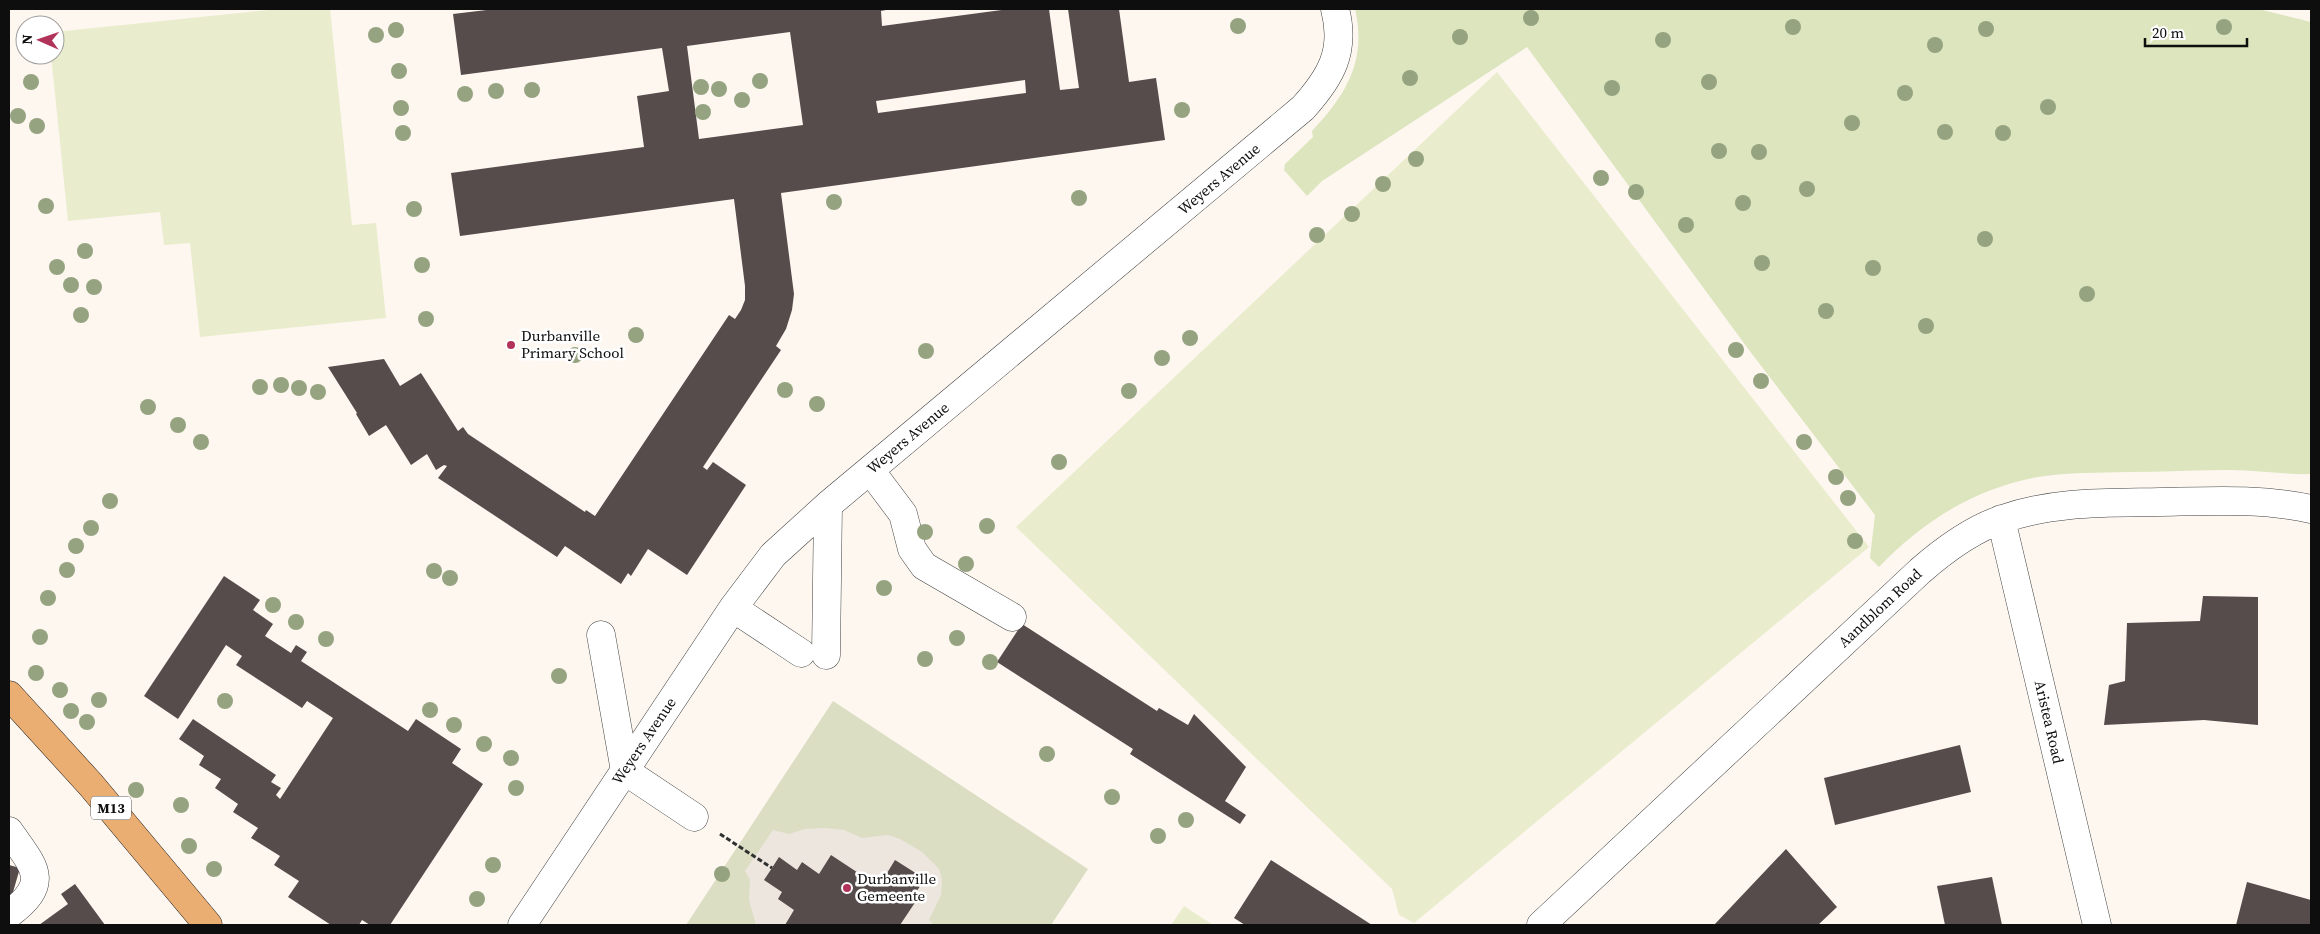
<svg xmlns="http://www.w3.org/2000/svg" width="2320" height="934" font-family="'Source Serif 4',serif">
	<style>
		.green { fill: #dce5bd }
		.cemetery { fill: #dcdec3 }
		.pitch { fill: #eaedcd }
		.plaza { fill: #ede6df }
		.building { fill: #554c4b; fill-rule: evenodd }
		.lines { fill: none; stroke-linecap: round; stroke-linejoin: round }
		.minor-casing { stroke: #414141; stroke-width: 29 }
		.major-casing { stroke: #1f1f1f; stroke-width: 29 }
		.path { stroke: #303030; stroke-width: 3; stroke-dasharray: 5 2.5; stroke-linecap: butt }
		.minor { stroke: #fff; stroke-width: 28 }
		.major { stroke: #ebae72; stroke-width: 28 }
		.tree { fill: #95a380 }
		.poi-dot { fill: #b1335a; stroke: #fff; stroke-width: 2 }
		.labels { text-anchor: middle; stroke-width: 5; stroke-linejoin: round; paint-order: stroke }
		.shield { fill: #fff; stroke: #565656; stroke-width: 1 }
		.shield-label { font-size: 14px; font-weight: bold; fill: #0e0e0e }
		.street-label { font-size: 15px; fill: #0e0e0e; stroke: #fff }
		.poi-label { font-size: 15px; fill: #0e0e0e; stroke: #fff; text-anchor: start }
	</style>
	<rect width="100%" height="100%" fill="#fdf7f0"/>
	<path class="green" d="M1355 9H2258L2311 22V474C2285 475 2258 470 2232 470 2197 470 2163 472 2129 472 2099 473 2067 472 2038 477 1974 489 1923 521 1879 567L1870 558 1875 515 1749 350 1527 47 1322 181 1307 196 1284 170 1285 164 1313 137 1312 131C1346 95 1367 61 1355 9Z"/>
	<path class="cemetery" d="M833 701 1088 869 1051 925H686Z"/>
	<path class="pitch" d="M279 9H330L352 225 376 223 386 318 200 337 190 243 164 245 160 212 68 221 51 55H55V32Z
		M1497 72 1869 547 1414 923 1399 915 1392 889 1016 527Z
		M1184 906 1213 925H1171Z"/>
	<path class="plaza" d="M824 828 844 830 862 838 888 835 900 839 922 852 939 869 942 880 941 895 929 920 934 925H900L916 901 912 898 924 879 896 860 884 878 880 876 875 884 831 856 819 874 802 863 797 870 779 857 764 880 782 892 778 899 794 910 785 925H756L749 900 750 880 745 871 773 830 789 834 805 829Z"/>
	<path class="building" d="M495 9H891L881 11 882 26 1009 9H1049L1060 90 1079 88 1068 9H1119L1129 82 1156 78 1165 140 781 193 794 294 792 310 786 329 776 346 781 350 703 467 707 470 713 462 746 485 687 575 648 549 631 576 628 573 621 584 565 546 557 557 438 478 447 466 444 465 436 470 427 454 411 465 386 425 369 436 356 414 357 413 328 367 384 359 400 386 421 373 458 431 463 427 468 434 585 512 586 510 595 516 729 315 735 319 741 310 745 300V286L734 199 460 236 451 173 644 147 637 96 669 91 662 48 461 75 453 14ZM790 32 803 125 699 139 687 46ZM1025 80 1026 93 878 113 876 101Z
		M224 576 260 600 253 610 273 624 265 636 291 653 296 645 307 652 301 661 408 731 416 719 461 749 452 763 483 784 390 925H370L362 920 359 925H331L288 897 299 881 274 865 280 856 251 838 258 828 233 812 238 804 215 788 221 779 199 765 204 756 179 739 193 719 276 775 271 782 281 788 276 795 280 799 333 718 307 701 302 708 236 665 242 656 226 645 178 719 144 696Z
		M2203 596 2258 597V725L2204 720 2104 725 2109 685 2125 681 2127 623 2200 621Z
		M1022 624 1157 711 1159 708 1188 725 1194 714 1246 767 1225 801 1246 815 1240 824 1130 754 1133 749 997 662Z
		M1960 745 1971 792 1835 825 1824 778Z
		M1786 849 1837 907 1818 925H1714Z
		M831 855 875 884 880 875 884 878 895 860 925 879 912 898 916 901 900 925H785L794 910 778 899 782 892 764 880 772 868 779 857 797 870 802 862 819 874Z
		M1271 860 1372 925H1245L1234 918Z
		M9 865 20 868 11 899 9 898Z
		M1992 877 2002 925H1945L1937 886Z
		M2247 882 2311 900V925H2236Z
		M75 884 105 925H39L68 904 61 894Z"/>
	<g class="lines">
		<g class="minor-casing">
			<path id="minor" d="M870 470 903 514 912 549 924 566 1012 617
				M2001 519 2097 925
				M733 608 801 653
				M601 635 625 771 694 817
				M826 655 828 505
				M9 831C34 867 52 882 9 914
				M522 925 733 608 773 555 828 505 1303 108C1331 77 1346 51 1335 9
				M1541 925 1920 571C1944 550 1972 529 2003 519 2054 501 2107 503 2160 502 2211 501 2261 498 2311 509"/>
		</g>
		<g class="major-casing">
			<path id="major" d="M9 695 91 785 208 925"/>
		</g>
		<path class="path" d="M720 834 772 868"/>
		<use href="#minor" class="minor"/>
		<use href="#major" class="major"/>
	</g>
	<g class="tree">
		<circle cx="1531" cy="18" r="8"/>
		<circle cx="1238" cy="26" r="8"/>
		<circle cx="1793" cy="27" r="8"/>
		<circle cx="2224" cy="27" r="8"/>
		<circle cx="1986" cy="29" r="8"/>
		<circle cx="396" cy="30" r="8"/>
		<circle cx="376" cy="35" r="8"/>
		<circle cx="1460" cy="37" r="8"/>
		<circle cx="1663" cy="40" r="8"/>
		<circle cx="1935" cy="45" r="8"/>
		<circle cx="399" cy="71" r="8"/>
		<circle cx="1410" cy="78" r="8"/>
		<circle cx="760" cy="81" r="8"/>
		<circle cx="31" cy="82" r="8"/>
		<circle cx="1709" cy="82" r="8"/>
		<circle cx="701" cy="87" r="8"/>
		<circle cx="1612" cy="88" r="8"/>
		<circle cx="719" cy="89" r="8"/>
		<circle cx="532" cy="90" r="8"/>
		<circle cx="496" cy="91" r="8"/>
		<circle cx="1905" cy="93" r="8"/>
		<circle cx="465" cy="94" r="8"/>
		<circle cx="742" cy="100" r="8"/>
		<circle cx="2048" cy="107" r="8"/>
		<circle cx="401" cy="108" r="8"/>
		<circle cx="1182" cy="110" r="8"/>
		<circle cx="703" cy="112" r="8"/>
		<circle cx="18" cy="116" r="8"/>
		<circle cx="1852" cy="123" r="8"/>
		<circle cx="37" cy="126" r="8"/>
		<circle cx="1945" cy="132" r="8"/>
		<circle cx="403" cy="133" r="8"/>
		<circle cx="2003" cy="133" r="8"/>
		<circle cx="1719" cy="151" r="8"/>
		<circle cx="1759" cy="152" r="8"/>
		<circle cx="1416" cy="159" r="8"/>
		<circle cx="1601" cy="178" r="8"/>
		<circle cx="1383" cy="184" r="8"/>
		<circle cx="1807" cy="189" r="8"/>
		<circle cx="1636" cy="192" r="8"/>
		<circle cx="1079" cy="198" r="8"/>
		<circle cx="834" cy="202" r="8"/>
		<circle cx="1743" cy="203" r="8"/>
		<circle cx="46" cy="206" r="8"/>
		<circle cx="414" cy="209" r="8"/>
		<circle cx="1352" cy="214" r="8"/>
		<circle cx="1686" cy="225" r="8"/>
		<circle cx="1317" cy="235" r="8"/>
		<circle cx="1985" cy="239" r="8"/>
		<circle cx="85" cy="251" r="8"/>
		<circle cx="1762" cy="263" r="8"/>
		<circle cx="422" cy="265" r="8"/>
		<circle cx="57" cy="267" r="8"/>
		<circle cx="1873" cy="268" r="8"/>
		<circle cx="71" cy="285" r="8"/>
		<circle cx="94" cy="287" r="8"/>
		<circle cx="2087" cy="294" r="8"/>
		<circle cx="1826" cy="311" r="8"/>
		<circle cx="81" cy="315" r="8"/>
		<circle cx="426" cy="319" r="8"/>
		<circle cx="1926" cy="326" r="8"/>
		<circle cx="636" cy="335" r="8"/>
		<circle cx="1190" cy="338" r="8"/>
		<circle cx="1736" cy="350" r="8"/>
		<circle cx="926" cy="351" r="8"/>
		<circle cx="575" cy="355" r="8"/>
		<circle cx="1162" cy="358" r="8"/>
		<circle cx="1761" cy="381" r="8"/>
		<circle cx="281" cy="385" r="8"/>
		<circle cx="260" cy="387" r="8"/>
		<circle cx="299" cy="388" r="8"/>
		<circle cx="785" cy="390" r="8"/>
		<circle cx="1129" cy="391" r="8"/>
		<circle cx="318" cy="392" r="8"/>
		<circle cx="817" cy="404" r="8"/>
		<circle cx="148" cy="407" r="8"/>
		<circle cx="178" cy="425" r="8"/>
		<circle cx="201" cy="442" r="8"/>
		<circle cx="1804" cy="442" r="8"/>
		<circle cx="1059" cy="462" r="8"/>
		<circle cx="1836" cy="477" r="8"/>
		<circle cx="1848" cy="498" r="8"/>
		<circle cx="110" cy="501" r="8"/>
		<circle cx="987" cy="526" r="8"/>
		<circle cx="91" cy="528" r="8"/>
		<circle cx="925" cy="532" r="8"/>
		<circle cx="1855" cy="541" r="8"/>
		<circle cx="76" cy="546" r="8"/>
		<circle cx="966" cy="564" r="8"/>
		<circle cx="67" cy="570" r="8"/>
		<circle cx="434" cy="571" r="8"/>
		<circle cx="450" cy="578" r="8"/>
		<circle cx="884" cy="588" r="8"/>
		<circle cx="48" cy="598" r="8"/>
		<circle cx="273" cy="605" r="8"/>
		<circle cx="296" cy="622" r="8"/>
		<circle cx="40" cy="637" r="8"/>
		<circle cx="957" cy="638" r="8"/>
		<circle cx="326" cy="639" r="8"/>
		<circle cx="925" cy="659" r="8"/>
		<circle cx="990" cy="662" r="8"/>
		<circle cx="36" cy="673" r="8"/>
		<circle cx="559" cy="676" r="8"/>
		<circle cx="60" cy="690" r="8"/>
		<circle cx="99" cy="700" r="8"/>
		<circle cx="225" cy="701" r="8"/>
		<circle cx="430" cy="710" r="8"/>
		<circle cx="71" cy="711" r="8"/>
		<circle cx="87" cy="722" r="8"/>
		<circle cx="454" cy="725" r="8"/>
		<circle cx="484" cy="744" r="8"/>
		<circle cx="1047" cy="754" r="8"/>
		<circle cx="511" cy="758" r="8"/>
		<circle cx="516" cy="788" r="8"/>
		<circle cx="136" cy="790" r="8"/>
		<circle cx="1112" cy="797" r="8"/>
		<circle cx="181" cy="805" r="8"/>
		<circle cx="1186" cy="820" r="8"/>
		<circle cx="1158" cy="836" r="8"/>
		<circle cx="189" cy="846" r="8"/>
		<circle cx="493" cy="865" r="8"/>
		<circle cx="214" cy="869" r="8"/>
		<circle cx="722" cy="874" r="8"/>
		<circle cx="477" cy="899" r="8"/>
	</g>
	<g class="poi-dot">
		<circle cx="511" cy="345" r="5"/>
		<circle cx="847" cy="888" r="5"/>
	</g>
	<g class="labels">
		<rect class="shield" x="91" y="796.5" width="40" height="23" rx="4"/>
		<g class="shield-label">
			<text x="111" y="813">M13</text>
		</g>
		<g class="street-label">
			<text transform="translate(1219 179) rotate(-40)" y="5">Weyers Avenue</text>
			<text transform="translate(908 438) rotate(-40)" y="5">Weyers Avenue</text>
			<text transform="translate(1880 608) rotate(-43)" y="5">Aandblom Road</text>
			<text transform="translate(2049 722) rotate(77)" y="5">Aristea Road</text>
			<text transform="translate(644 741) rotate(-56)" y="5">Weyers Avenue</text>
		</g>
		<g class="poi-label">
			<text x="521" y="341">Durbanville<tspan x="521" dy="17">Primary School</tspan></text>
			<text x="857" y="884">Durbanville<tspan x="857" dy="17">Gemeente</tspan></text>
		</g>
	</g>
	<rect width="2320" height="934" fill="none" stroke="#0e0e0e" stroke-width="20"/>
	<g transform="translate(40 40) rotate(272)"><circle r="24" fill="#ffffff" stroke="#9f9f9f"/>
	<path d="M0-4L9 19L0 12L-9 19Z" fill="#b1335a"/>
	<text y="-8" font-size="14" font-weight="bold" text-anchor="middle" fill="#0e0e0e">N</text>
	</g>
	<path d="M2145 38v8h102v-8" fill="none" stroke="#0e0e0e" stroke-width="2.5"/>
	<text x="2152" y="38" font-size="15" fill="#0e0e0e" stroke="#ffffff" stroke-width="4" paint-order="stroke">20 m</text>
</svg>
